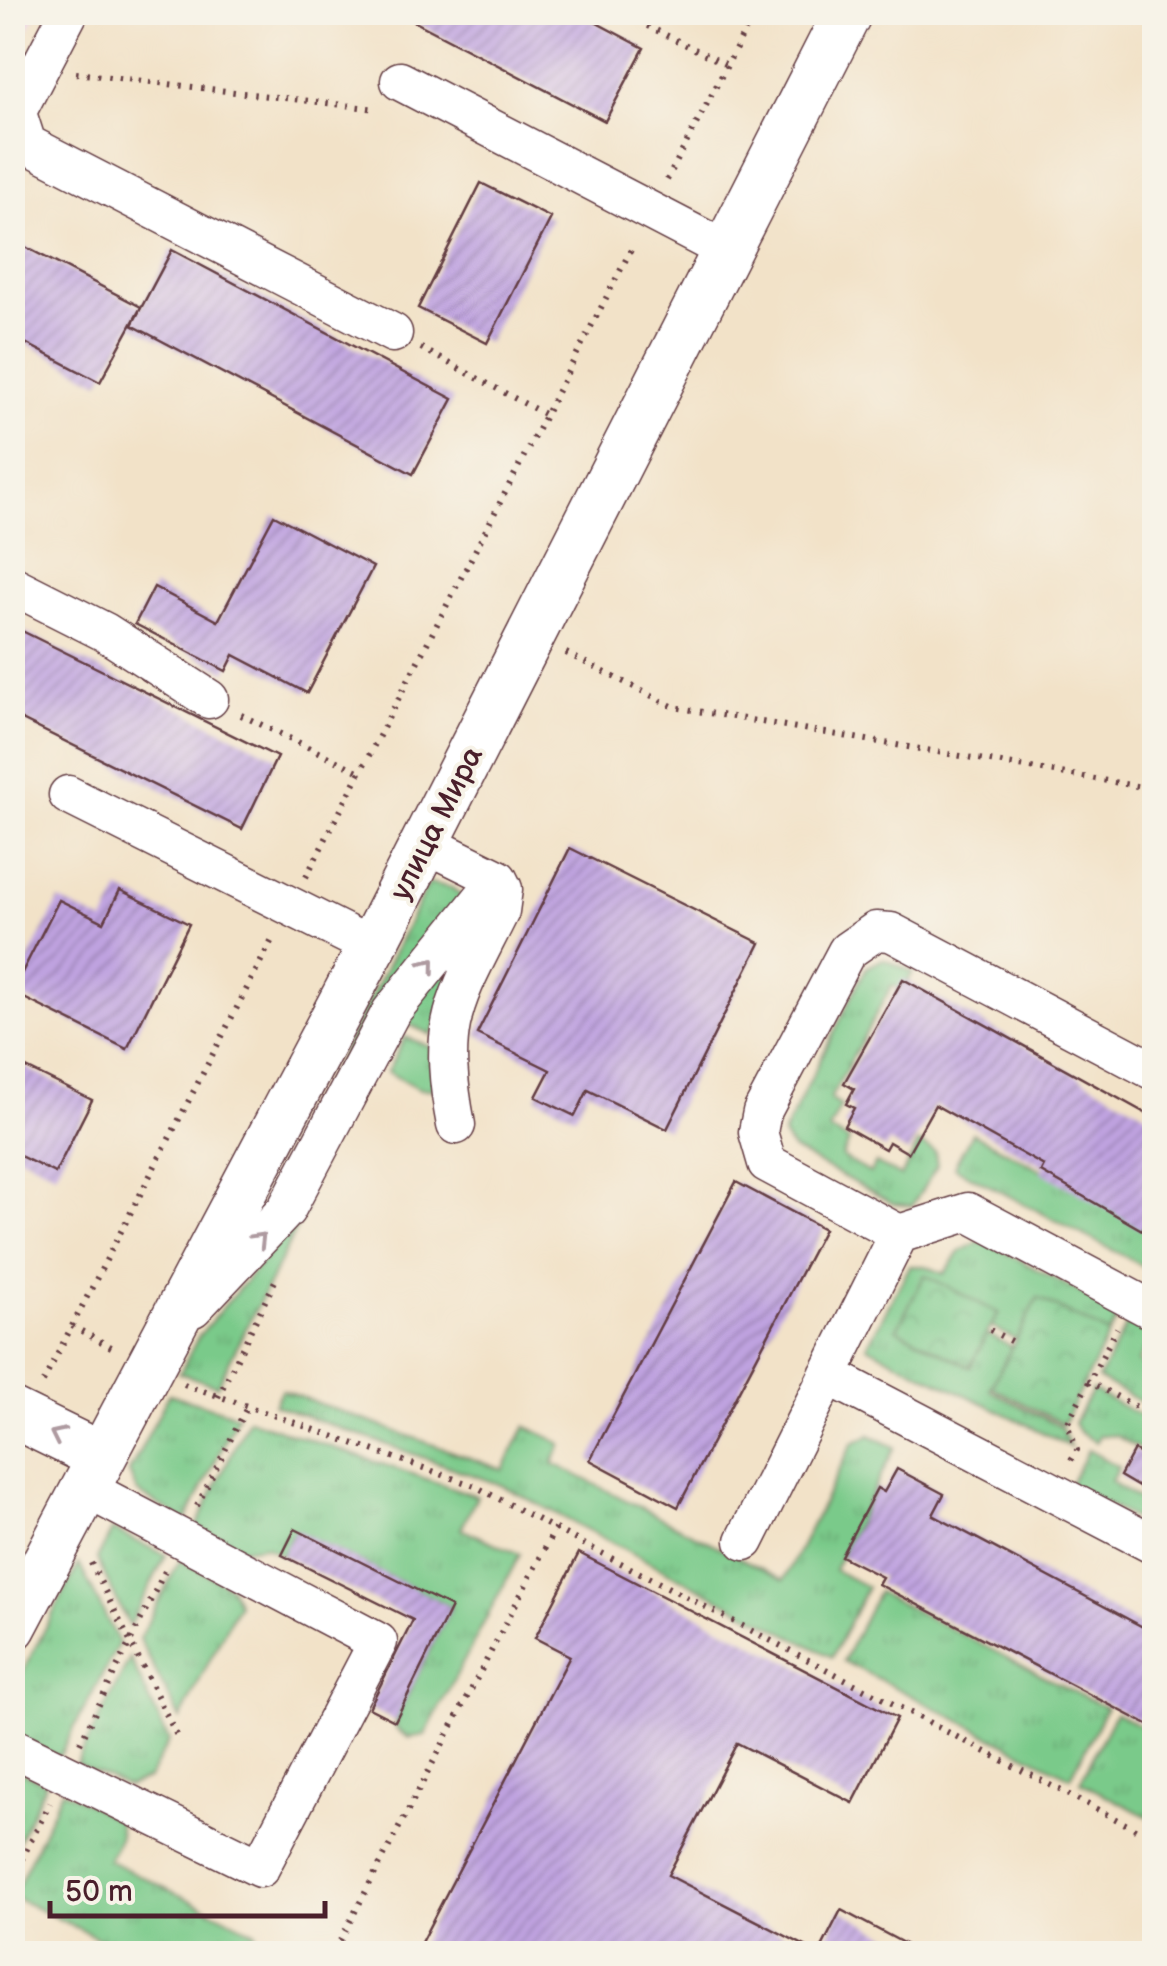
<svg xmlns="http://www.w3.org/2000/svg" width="1167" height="1966" font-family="'Balsamiq Sans',sans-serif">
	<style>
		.built { fill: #ebd1eb }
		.grass { fill: url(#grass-tufts); stroke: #62745a; stroke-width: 2.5 }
		.park { fill: url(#park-crowns); stroke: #62745a; stroke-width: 2.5 }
		.building { fill: url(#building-hatch) }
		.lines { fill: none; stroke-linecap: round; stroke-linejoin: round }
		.minor-casing { stroke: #633c43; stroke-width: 41 }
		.major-casing { stroke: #633c43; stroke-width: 51 }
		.path { stroke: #633c43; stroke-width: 6; stroke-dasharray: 2.5 8; stroke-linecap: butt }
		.minor { stroke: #fff; stroke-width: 38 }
		.major { stroke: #fff; stroke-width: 48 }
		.oneway { stroke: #ae9aa0 }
		.labels { text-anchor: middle; stroke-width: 8; stroke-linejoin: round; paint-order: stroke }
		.street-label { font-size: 30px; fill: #4a1f2b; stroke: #f7f3e8 }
	</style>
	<defs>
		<pattern id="grass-tufts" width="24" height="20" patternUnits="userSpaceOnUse" patternTransform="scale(2.5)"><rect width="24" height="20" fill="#7aca8a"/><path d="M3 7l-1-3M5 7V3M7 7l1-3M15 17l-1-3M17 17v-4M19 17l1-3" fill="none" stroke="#6bad77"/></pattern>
		<pattern id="park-crowns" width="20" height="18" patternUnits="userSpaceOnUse" patternTransform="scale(2.5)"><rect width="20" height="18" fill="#7aca8a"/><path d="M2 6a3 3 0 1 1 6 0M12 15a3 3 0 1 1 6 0" fill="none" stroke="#6bad77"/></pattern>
		<pattern id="building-hatch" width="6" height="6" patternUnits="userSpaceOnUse" patternTransform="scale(2.5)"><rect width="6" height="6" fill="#bfa3e0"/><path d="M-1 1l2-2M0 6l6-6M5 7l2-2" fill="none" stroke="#9d84b6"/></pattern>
	</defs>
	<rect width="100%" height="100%" fill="#f7f3e8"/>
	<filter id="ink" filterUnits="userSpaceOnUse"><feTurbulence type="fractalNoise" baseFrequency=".01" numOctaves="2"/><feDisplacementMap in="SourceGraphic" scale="20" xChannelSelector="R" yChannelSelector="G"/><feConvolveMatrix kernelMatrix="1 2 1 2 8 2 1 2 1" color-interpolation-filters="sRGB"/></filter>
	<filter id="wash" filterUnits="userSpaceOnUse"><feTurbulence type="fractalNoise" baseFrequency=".0048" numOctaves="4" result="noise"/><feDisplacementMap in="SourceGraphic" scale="40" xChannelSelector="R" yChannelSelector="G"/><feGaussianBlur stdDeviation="2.25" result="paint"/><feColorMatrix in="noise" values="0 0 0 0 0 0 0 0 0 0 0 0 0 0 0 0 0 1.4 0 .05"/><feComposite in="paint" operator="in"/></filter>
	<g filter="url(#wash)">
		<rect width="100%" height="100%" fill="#f2e2c8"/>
		<path class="built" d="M12 13H37L17 50 13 47Z"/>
		<path class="grass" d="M429 883 452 888 466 900 287 1189 261 1212Z
			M479 921 432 1035 401 1021Z
			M883 959 913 972 903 990 892 985 830 1099 841 1106 829 1130 849 1141 842 1157 870 1173 876 1163 901 1177 919 1143 935 1152 937 1166 912 1206 894 1204 793 1150 783 1135 866 968Z
			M405 1037 431 1047 435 1089H420L387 1072Z
			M972 1133 1154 1229V1272L954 1167Z
			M307 1208 217 1386 180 1373 198 1337Z
			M978 1242 988 1243 1120 1314 1109 1334 1038 1298 1016 1340 991 1326 998 1314 898 1329 970 1367 987 1334 1012 1347 990 1390 1061 1427 1070 1447C1002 1410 935 1382 867 1346L910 1266H926L944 1274 961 1251Z
			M1130 1318 1154 1321V1335L1138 1362 1154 1372V1409L1098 1379Z
			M281 1390 503 1470 526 1426 562 1444 553 1463 784 1580 853 1443 870 1435 895 1447 834 1570 867 1587 832 1657 501 1485 274 1405Z
			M1092 1390 1154 1423V1457L1116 1436 1099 1435 1096 1442 1079 1432 1074 1423Z
			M169 1394 238 1415 186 1521 137 1492 129 1472Z
			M248 1419 477 1496 461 1529 520 1554 425 1735 409 1738 396 1729 395 1721 451 1607 295 1530 282 1555 265 1546 242 1549 196 1527Z
			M1088 1450 1119 1467 1111 1481 1154 1510V1529L1069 1485Z
			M112 1530 166 1555 129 1626 97 1559Z
			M180 1560 230 1587 238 1604 180 1719 139 1639Z
			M79 1564 119 1643 59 1757 13 1735 12 1692Z
			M878 1592 1106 1708 1071 1777 843 1661Z
			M130 1658 169 1741 148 1779 128 1787 76 1764Z
			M1115 1713 1154 1733V1820L1080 1782Z
			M13 1768 46 1783 13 1852Z
			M62 1790 117 1820 120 1836 108 1860 256 1932 246 1953H129L13 1897Z"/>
		<path class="park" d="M925 1275 998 1313 970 1367 897 1329Z
			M1038 1298 1109 1334 1063 1424 991 1387Z"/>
		<g id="blocks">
			<path class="building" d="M396 12H576L644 48 605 121Z
				M481 183 551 218 487 343 418 308Z
				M12 240 141 307 100 382 12 336Z
				M172 250 453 399 413 474 132 325Z
				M274 515 373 567 307 693 234 655 226 671 135 624 154 587 218 621Z
				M12 626 277 757 242 829 12 715Z
				M570 848 760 943 667 1129 588 1090 575 1116 536 1097 550 1070 477 1034Z
				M120 890 189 924 127 1049 12 992 59 900 104 922Z
				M903 979 1154 1118V1209L1142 1230 1041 1172 1044 1166 935 1105 908 1153 889 1142 885 1149 844 1126 854 1108 846 1104 854 1089 844 1083Z
				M12 1061 92 1100 55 1173 12 1152Z
				M736 1182 824 1229 678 1507 590 1460Z
				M1134 1450 1154 1462V1496L1120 1476Z
				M897 1469 944 1494 933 1515 1154 1633V1728L878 1584 882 1577 841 1556 877 1488 884 1492Z
				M295 1529 451 1607 395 1721 369 1708 413 1620 282 1555Z
				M579 1553 897 1718 853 1803 737 1743 668 1875 819 1953 841 1910 924 1954H415L570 1656 535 1638Z"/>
		</g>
	</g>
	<g filter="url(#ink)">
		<use href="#blocks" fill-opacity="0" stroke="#633c43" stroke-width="2.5"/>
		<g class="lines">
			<g class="minor-casing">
				<path id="minor" d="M400 81 727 251
					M17 113 27 144 393 333
					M12 121 69 12
					M12 585 105 632 209 699
					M68 795 372 947
					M425 843 498 879 503 889 500 911C455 1002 436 1020 456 1125
					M1154 1071 891 932 876 931 847 951 762 1112 758 1132 767 1163 899 1234 968 1212 1154 1311
					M193 1308 286 1210 391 1012 498 879
					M828 1375 1154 1545
					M745 1541 899 1234
					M12 1747 260 1868 378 1642 85 1488"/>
			</g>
			<g class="major-casing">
				<path id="major" d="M12 1413 102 1457
					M12 1627 372 947 848 12"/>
			</g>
			<path class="path" d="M619 12 727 65
				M1142 12 1154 30
				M76 73 377 109
				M667 180 755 12
				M421 348 546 415
				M566 653 674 707 1154 789
				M241 715 360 772
				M306 877 634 244
				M72 1326 115 1349
				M990 1330 1014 1343
				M1087 1381 1154 1416
				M43 1382 274 936
				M184 1384 475 1486 555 1529 333 1954
				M218 1397 277 1277
				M1071 1460 1077 1450 1067 1424 1117 1328
				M197 1506 247 1407
				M555 1529 1137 1830
				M91 1563 177 1736
				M80 1743 165 1571
				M17 1869 50 1803"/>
			<use href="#minor" class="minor"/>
			<use href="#major" class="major"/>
		</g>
		<defs><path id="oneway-chevron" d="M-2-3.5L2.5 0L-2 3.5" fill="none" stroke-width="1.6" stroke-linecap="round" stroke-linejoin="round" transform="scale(2.5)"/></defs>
		<g class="oneway">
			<use href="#oneway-chevron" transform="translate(429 965) rotate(-51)"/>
			<use href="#oneway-chevron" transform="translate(259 1239) rotate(-46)"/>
			<use href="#oneway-chevron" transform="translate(57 1435) rotate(-154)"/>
		</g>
	</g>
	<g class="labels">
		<g class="street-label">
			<text transform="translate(436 823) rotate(-63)" y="10">улица Мира</text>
		</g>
	</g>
	<rect width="1167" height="1966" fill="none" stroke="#f7f3e8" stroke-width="50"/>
	<path d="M50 1901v15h275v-15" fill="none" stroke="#4a1f2b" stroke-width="5"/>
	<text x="65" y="1901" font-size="30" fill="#4a1f2b" stroke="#f7f3e8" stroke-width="8" paint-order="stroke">50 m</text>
</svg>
